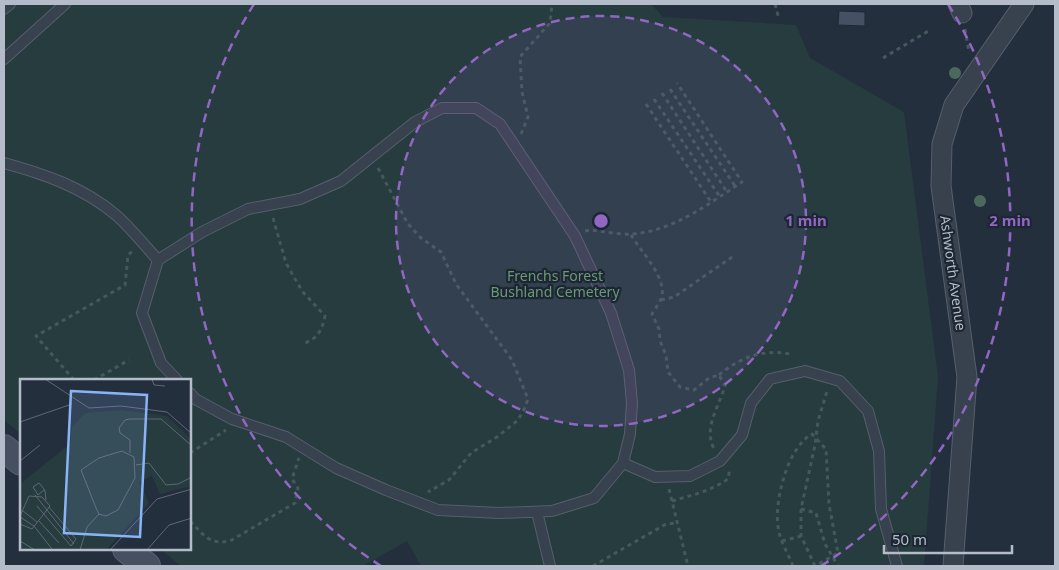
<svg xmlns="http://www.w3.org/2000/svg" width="1059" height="570" font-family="'Noto Sans',sans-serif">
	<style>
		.green { fill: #263c3f }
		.building { fill: #455162; stroke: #1f2835 }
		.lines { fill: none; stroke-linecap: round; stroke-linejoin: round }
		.lane-casing { stroke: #565f6c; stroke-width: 12 }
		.street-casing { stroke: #565f6c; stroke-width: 21 }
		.secondary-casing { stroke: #565f6c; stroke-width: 28 }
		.path { stroke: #44595c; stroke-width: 3; stroke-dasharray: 4 4; stroke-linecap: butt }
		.lane { stroke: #38414e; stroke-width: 10 }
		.street { stroke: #38414e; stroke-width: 19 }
		.secondary { stroke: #465061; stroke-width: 26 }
		.tree { fill: #4b6a5d }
		.ring { fill: none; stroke: #9266c3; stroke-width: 2.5; stroke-dasharray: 9 6 }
		.labels { text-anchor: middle; stroke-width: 4.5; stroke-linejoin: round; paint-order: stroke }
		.street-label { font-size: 14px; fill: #b4bcc9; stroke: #1d2633 }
		.park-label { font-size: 14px; fill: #6b9a76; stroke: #1d2633 }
		.inset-road { fill: none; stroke: #5e6776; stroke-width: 1 }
		.view { fill: #8ab4f8; fill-opacity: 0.15; stroke: #8ab4f8; stroke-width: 2.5 }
		.inset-edge { fill: none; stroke: #b4bcc9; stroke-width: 2.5 }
		.centre { fill: #9266c3; stroke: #1d2633; stroke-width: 2.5 }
		.ring-label { font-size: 15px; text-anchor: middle; font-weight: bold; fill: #9266c3; stroke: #1d2633; stroke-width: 4.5; stroke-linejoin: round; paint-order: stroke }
	</style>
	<rect width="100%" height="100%" fill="#242f3e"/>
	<path class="green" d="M4 4H651L663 17 796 25 810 58 904 112 938 377 924 566H421L407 541 363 566H181L160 549H190V380H21V434L4 420Z"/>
	<path class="building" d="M839 11 865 12V26L838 25Z"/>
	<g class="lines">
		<g class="lane-casing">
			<path id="lane" d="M4 9 10 4
				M4 59 65 4
				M4 163C44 174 83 187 116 215 131 228 144 245 158 260
				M177 380 161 363 142 313 158 260 202 232 248 209 300 199 341 181 415 122 442 108H476L500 124 575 236 611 313 629 370 632 403 630 434 623 463 594 498 552 511 499 513 438 510 386 490 336 468 286 437 232 419 195 399 190 393
				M623 463 655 477 690 476 720 461 742 435 751 403 770 379 805 371 840 381 868 411 879 451 881 509 897 566
				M537 512 550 566"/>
		</g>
		<g class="street-casing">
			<path id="street" d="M958 4 962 13
				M953 566 967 377 941 186 942 144 954 105 1024 4"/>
		</g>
		<g class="secondary-casing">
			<path id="secondary" d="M4 448 21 462
				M126 549 147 566"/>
		</g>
		<path class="path" d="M775 4 779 19
			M965 29 969 52
			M883 58 930 30
			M670 89 735 186
			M662 93 727 192
			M654 99 720 197
			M646 104 711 202
			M521 134 528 117 522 92 520 57 550 23 552 4
			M378 168 408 224 421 238 441 252 456 284 512 360 528 399 523 412 517 421 497 437 471 453 449 480 428 492
			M273 218 286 263 302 291 325 316C322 330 318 338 305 343
			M585 231 590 230C604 231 619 235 632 234 674 231 708 204 742 182L677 83
			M631 235C640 251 671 281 660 301 658 306 654 309 652 314L659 329 660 341 666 355 668 372 680 387 694 390 709 378 719 375 725 386C719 407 703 427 714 449
			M661 300 674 297 735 255
			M719 375C740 357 764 349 790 354
			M74 380 36 336 125 285 128 255 134 250
			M94 380 129 360
			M190 453 226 430
			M669 489 688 566
			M672 501C692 495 712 491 729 478V470
			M801 509 816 513 825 544 838 566
			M190 521C204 535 209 545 230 541L295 503 298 488 292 479 299 458
			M782 541 801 536
			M593 566 666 524 677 523
			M793 566C788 553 780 541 778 527 774 500 788 447 812 434L826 449 829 504 838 553 815 566
			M815 566 801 536V509L815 445 818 421 827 391"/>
		<use href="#lane" class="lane"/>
		<use href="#street" class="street"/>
		<use href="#secondary" class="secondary"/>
	</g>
	<g class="tree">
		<circle cx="955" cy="73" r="6"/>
		<circle cx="980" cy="201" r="6"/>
	</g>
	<circle cx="601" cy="221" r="205" fill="#9266c3" fill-opacity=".12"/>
	<g class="ring">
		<circle cx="601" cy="221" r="205"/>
		<path d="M381 566A409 409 0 0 1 254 4M948 4A409 409 0 0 1 821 566"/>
	</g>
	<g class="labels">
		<g class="street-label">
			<text transform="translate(953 273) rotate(82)" y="5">Ashworth Avenue</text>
		</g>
		<g class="park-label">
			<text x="555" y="281">Frenchs Forest<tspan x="555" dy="16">Bushland Cemetery</tspan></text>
		</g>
	</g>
	<g transform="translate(20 379)">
		<rect width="171" height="171" fill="#242f3e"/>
		<path d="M101 31 147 37 171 60V107L140 115 132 97 119 103 129 124 86 171H0V105L50 65 52 48 65 34Z" fill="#263c3f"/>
		<path class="inset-road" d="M25 0 69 29 101 27 147 33 172 55M132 0 134 6 145 7M0 43 52 25M102 72 114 78 115 99 98 131 86 137 79 135 76 129 61 91 79 79ZM110 74V61L100 54 99 49 105 41 110 40H141L172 67M0 82 20 66M116 86 129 84 146 106 158 105 172 98M24 111 18 116 13 108 19 104 24 110 25 112 26 121M15 116 54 165M17 127 51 167 56 160 29 128M3 132 17 143M0 137 9 117 22 118 30 127 12 150 0 145M0 138 14 147 32 170M19 142 39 164M0 162 15 171M60 171 67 148 79 135M90 171 137 120 172 110M127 171 149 146 172 139"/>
		<path class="view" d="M51 12 127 16 120 158 44 154Z"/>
		<rect width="171" height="171" class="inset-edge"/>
	</g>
	<circle cx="601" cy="221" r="8" class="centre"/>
	<g class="ring-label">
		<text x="806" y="226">1 min</text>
		<text x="1010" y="226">2 min</text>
	</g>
	<rect width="1059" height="570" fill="none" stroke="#b4bcc9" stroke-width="10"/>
	<path d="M884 545v8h128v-8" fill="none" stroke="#b4bcc9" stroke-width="2.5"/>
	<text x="892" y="545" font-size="15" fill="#b4bcc9" stroke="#1d2633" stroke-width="4" paint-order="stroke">50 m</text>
</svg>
